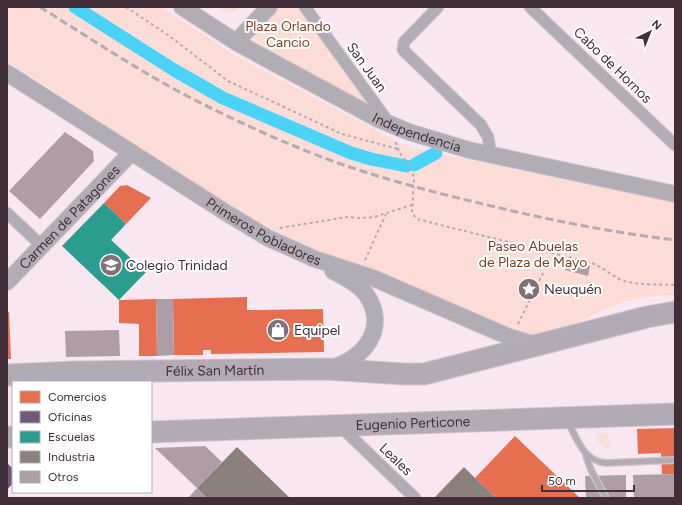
<svg xmlns="http://www.w3.org/2000/svg" width="682" height="505" font-family="Figtree,sans-serif">
	<style>
		.green { fill: #fbdcd7 }
		.shops { fill: #e76f51 }
		.offices { fill: #6d597a }
		.schools { fill: #2a9d8f }
		.industry { fill: #8a817c }
		.lines { fill: none; stroke-linecap: round; stroke-linejoin: round }
		.canal { stroke: #4ad2f7; stroke-width: 13 }
		.building { fill: #ad9da6 }
		.lane-casing { stroke: #d2c4cb; stroke-width: 8 }
		.street-casing { stroke: #d2c4cb; stroke-width: 13 }
		.secondary-casing { stroke: #d2c4cb; stroke-width: 18 }
		.highway-casing { stroke: #d2c4cb; stroke-width: 23 }
		.path { stroke: #b2acb3; stroke-width: 2; stroke-dasharray: 3 3; stroke-linecap: butt }
		.lane { stroke: #b2adb5; stroke-width: 5.5 }
		.street { stroke: #b2adb5; stroke-width: 11 }
		.secondary { stroke: #b2acb5; stroke-width: 16 }
		.highway { stroke: #b2abb5; stroke-width: 21 }
		.rail { stroke: #b3abb2; stroke-width: 3; stroke-dasharray: 8 4; stroke-linecap: butt }
		.labels { text-anchor: middle; stroke-width: 4; stroke-linejoin: round; paint-order: stroke }
		.park-label { font-size: 14px; fill: #833e1f; stroke: #fff }
		.street-label { font-size: 14px; fill: #412e39; stroke: #fff }
		.poi-label { font-size: 14px; fill: #412e39; stroke: #fff; text-anchor: start }
	</style>
	<rect width="100%" height="100%" fill="#f8e7f1"/>
	<path class="green" d="M7 7H161L238 57 400 143 417 149 675 203V295L643 297 623 302 612 306 558 332 536 337 512 332 306 245 267 226 208 191 7 61Z
		M217 7H240L237 10 226 13Z
		M281 7H298L369 107 279 57 256 42 254 38 255 34Z
		M608 433 610 448 603 447 598 442 596 434Z"/>
	<path class="shops" d="M127 185 151 198 126 224 104 203 120 186Z
		M247 297V310L323 309 324 352 211 354V350H203V355H174L173 299Z
		M156 299 157 356H139V324L119 323V300Z
		M7 312H9L11 359H7Z
		M675 428V474H662L661 453 638 454 637 429Z
		M515 436 562 481 580 498H496L475 478Z"/>
	<path class="offices" d="M7 463 13 469V483L7 490Z"/>
	<path class="schools" d="M104 203 126 224 111 240 146 272 119 300 62 246Z"/>
	<path class="industry" d="M237 447 290 498H207L197 488Z
		M464 467 475 478 496 498H434Z"/>
	<g class="lines">
		<path class="canal" d="M75 7 174 70 223 98 351 153 371 159 406 166
			M414 165 436 153"/>
	</g>
	<path class="building" d="M65 132 93 151 94 161 40 219 9 191Z
		M567 261 590 266 588 276 565 270Z
		M156 299H173L174 355 157 356Z
		M119 330 120 356 66 357 65 331Z
		M205 446 222 462 197 488 207 498H188L197 488 155 448Z
		M675 474V498H634L633 475Z
		M626 475V498H586L585 476Z"/>
	<g class="lines">
		<g class="lane-casing">
			<path id="lane" d="M568 422C578 440 583 461 606 463L675 460
				M586 456 591 470 606 498"/>
		</g>
		<g class="street-casing">
			<path id="street" d="M305 7 389 123
				M438 7 404 42 403 50 481 125 488 137 491 155
				M530 7 675 145
				M7 213 42 246
				M340 426 415 498"/>
		</g>
		<g class="secondary-casing">
			<g id="secondary">
				<path id="s1" d="M182 7 236 42 265 58 378 119 409 132 469 150 675 194"/>
				<path d="M236 42 269 7"/>
				<path id="s2" d="M7 73 225 212 268 238 315 259 373 278 507 336 529 343 538 344"/>
				<path id="s3" d="M7 282 131 153"/>
				<path d="M331 368C365 358 389 328 366 294 358 283 344 277 333 271"/>
			</g>
		</g>
		<g class="highway-casing">
			<g id="highway">
				<path id="s4" d="M7 375 75 372 326 369 404 374H424L647 317 675 312"/>
				<path id="s5" d="M151 432 675 414"/>
				<path d="M7 437H13"/>
			</g>
		</g>
		<path class="path" d="M126 7 168 35 228 81 342 134 398 149
			M396 142C397 154 411 164 414 178L412 213 417 219 592 263C602 267 610 274 619 279 636 286 657 284 675 285
			M280 228 347 217 361 218 374 217 412 205
			M365 260 386 214
			M518 324 544 271"/>
		<use href="#lane" class="lane"/>
		<use href="#street" class="street"/>
		<use href="#secondary" class="secondary"/>
		<use href="#highway" class="highway"/>
		<path class="rail" d="M40 7C90 38 140 72 193 99 240 123 288 145 338 163 384 179 432 192 479 203 544 219 609 232 675 240"/>
	</g>
	<defs>
		<g id="school-disc" transform="scale(1.15)"><circle r="9.5" fill="#816f79" stroke="#fff"/><path d="M0-5L7-2L0 1L-7-2ZM-4 1L0 2.5L4 1V4Q0 6-4 4Z" fill="#fff"/></g>
		<g id="sight-disc" transform="scale(1.15)"><circle r="9.5" fill="#816f79" stroke="#fff"/><path d="M0-6L1.8-2.2L6-1.7L2.9 1.2L3.7 5.4L0 3.3L-3.7 5.4L-2.9 1.2L-6-1.7L-1.8-2.2Z" fill="#fff"/></g>
		<g id="shop-disc" transform="scale(1.15)"><circle r="9.5" fill="#816f79" stroke="#fff"/><path d="M-5-2.5h2.3a2.7 3.5 0 0 1 5.4 0H5L5.5 6h-11ZM-1.5-2.5h3a1.5 2.3 0 0 0-3 0Z" fill="#fff"/></g>
	</defs>
	<g fill-rule="evenodd">
		<use href="#school-disc" x="111" y="265"/>
		<use href="#sight-disc" x="529" y="289"/>
		<use href="#shop-disc" x="278" y="330"/>
	</g>
	<g class="labels">
		<g class="park-label">
			<text x="288" y="31">Plaza Orlando<tspan x="288" dy="16">Cancio</tspan></text>
			<text x="533" y="251">Paseo Abuelas<tspan x="533" dy="16">de Plaza de Mayo</tspan></text>
		</g>
		<g class="street-label">
			<text transform="translate(613 65) rotate(44)" y="5">Cabo de Hornos</text>
			<text transform="translate(367 67) rotate(54)" y="5">San Juan</text>
			<text dy="5" stroke="none"><textPath href="#s1" startOffset="267">Independencia</textPath></text>
			<text dy="5" stroke="none"><textPath href="#s3" startOffset="90">Carmen de Patagones</textPath></text>
			<text dy="5" stroke="none"><textPath href="#s2" startOffset="302">Primeros Pobladores</textPath></text>
			<text dy="5" stroke="none"><textPath href="#s4" startOffset="208">Félix San Martín</textPath></text>
			<text dy="5" stroke="none"><textPath href="#s5" startOffset="262">Eugenio Perticone</textPath></text>
			<text transform="translate(396 459) rotate(44)" y="5">Leales</text>
		</g>
		<g class="poi-label">
			<text x="126" y="270">Colegio Trinidad</text>
			<text x="544" y="294">Neuquén</text>
			<text x="294" y="335">Equipel</text>
		</g>
	</g>
	<rect width="682" height="505" fill="none" stroke="#412e39" stroke-width="16"/>
	<rect x="12" y="381" width="140" height="112" fill="#ffffff" stroke="#b3abb0"/>
	<rect x="20" y="391" width="20" height="12" fill="#e76f51" stroke="#b3abb0"/>
	<text x="48" y="401" font-size="12" fill="#412e39">Comercios</text>
	<rect x="20" y="411" width="20" height="12" fill="#6d597a" stroke="#b3abb0"/>
	<text x="48" y="421" font-size="12" fill="#412e39">Oficinas</text>
	<rect x="20" y="431" width="20" height="12" fill="#2a9d8f" stroke="#b3abb0"/>
	<text x="48" y="441" font-size="12" fill="#412e39">Escuelas</text>
	<rect x="20" y="451" width="20" height="12" fill="#8a817c" stroke="#b3abb0"/>
	<text x="48" y="461" font-size="12" fill="#412e39">Industria</text>
	<rect x="20" y="471" width="20" height="12" fill="#ad9da6" stroke="#b3abb0"/>
	<text x="48" y="481" font-size="12" fill="#412e39">Otros</text>
	<g transform="translate(650 32) rotate(43)" stroke="#ffffff" stroke-width="3" paint-order="stroke">
	<path d="M0-3L7 15L0 10L-7 15Z" fill="#412e39"/>
	<text y="-6" font-size="11" font-weight="bold" text-anchor="middle" fill="#412e39">N</text>
	</g>
	<path d="M542 485v6h92v-6" fill="none" stroke="#412e39" stroke-width="2"/>
	<text x="548" y="485" font-size="12" fill="#412e39" stroke="#ffffff" stroke-width="3" paint-order="stroke">50 m</text>
</svg>
